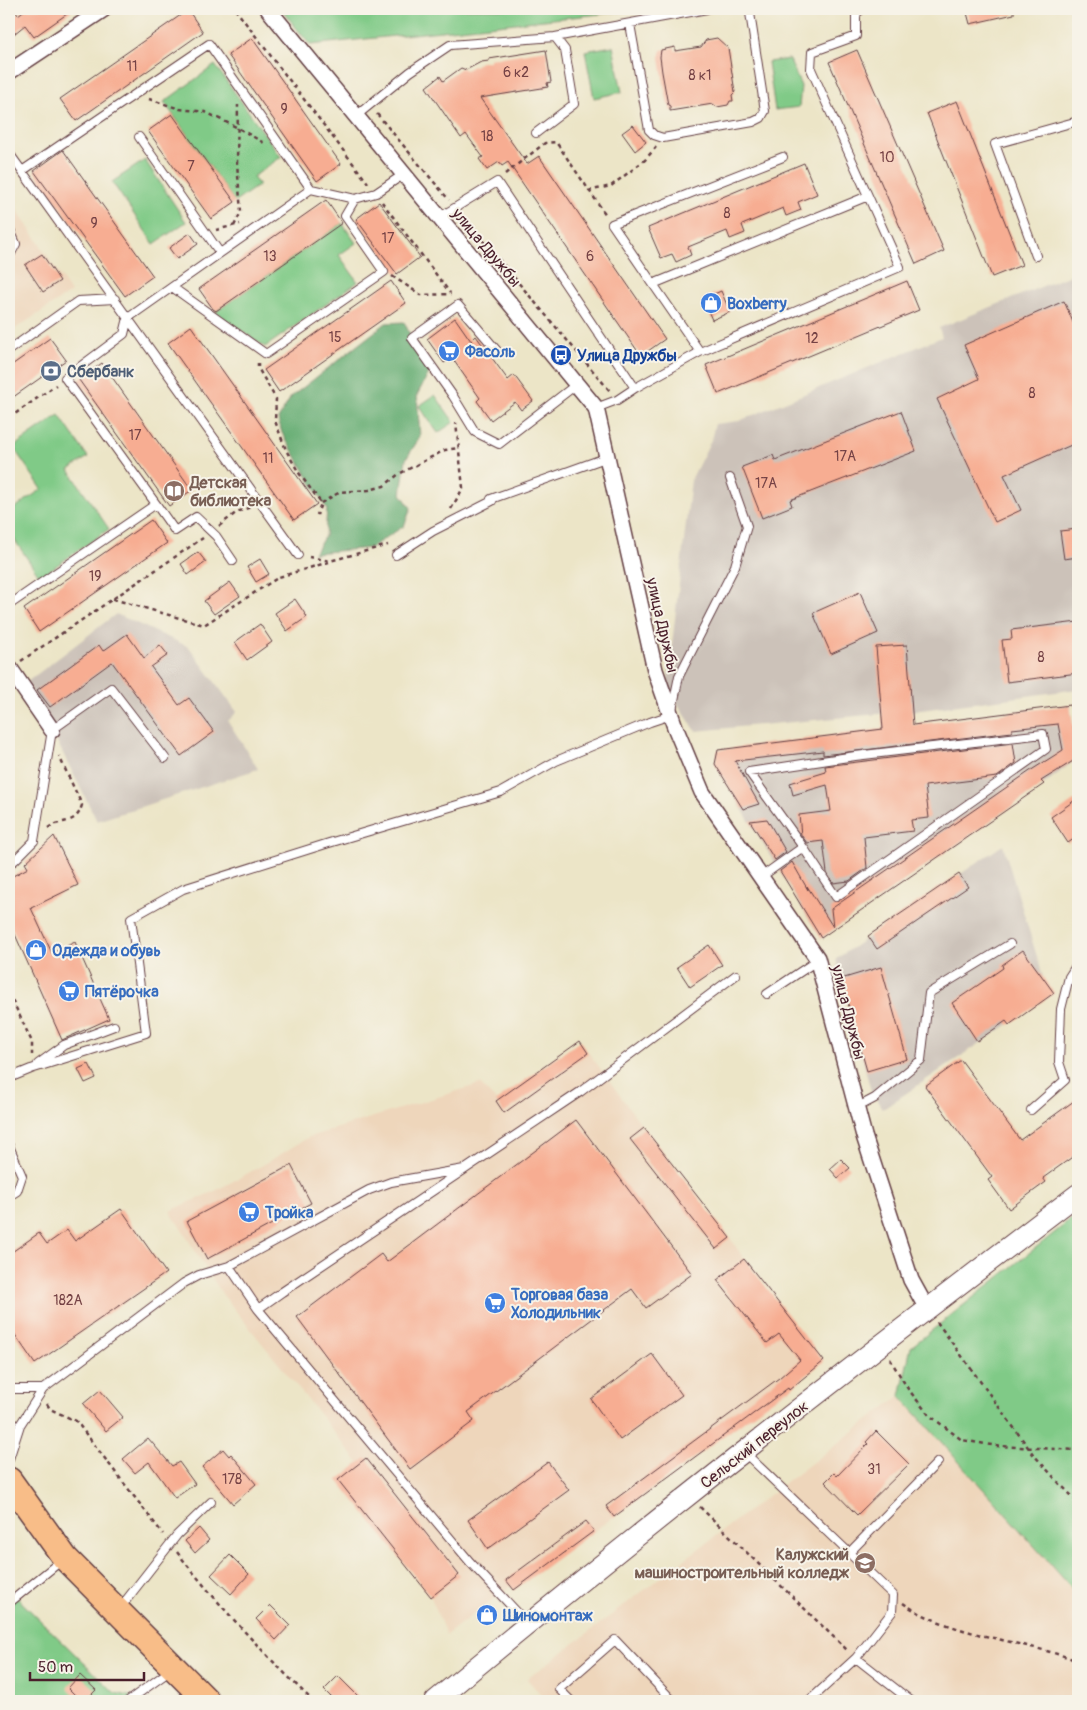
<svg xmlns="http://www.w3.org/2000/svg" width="1087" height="1710" font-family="Pangolin,sans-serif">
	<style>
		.built { fill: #eed6bb }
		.industrial { fill: #ccc2b9 }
		.green { fill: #80ca87; stroke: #657459 }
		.forest { fill: #68ae74; stroke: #596650 }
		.building { fill: #f7ad92 }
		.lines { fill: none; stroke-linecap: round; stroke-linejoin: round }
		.service-casing { stroke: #623d42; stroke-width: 10 }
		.minor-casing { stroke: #623d42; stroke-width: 18 }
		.tertiary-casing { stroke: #623d42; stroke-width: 22 }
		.primary-casing { stroke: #623d42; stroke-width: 28 }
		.path { stroke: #623d42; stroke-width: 2.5; stroke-dasharray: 4 4; stroke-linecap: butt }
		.service { stroke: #fff; stroke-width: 8 }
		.minor { stroke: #fff; stroke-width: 15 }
		.tertiary { stroke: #fff; stroke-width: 20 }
		.primary { stroke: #f8bd88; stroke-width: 25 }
		.labels { text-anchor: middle; stroke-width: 4; stroke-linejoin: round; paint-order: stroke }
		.number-label { font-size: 14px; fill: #754245 }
		.street-label { font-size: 16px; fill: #4a1f2b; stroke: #f7f3e8 }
		.shop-label { font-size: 16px; font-weight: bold; fill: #366cbe; stroke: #f7f3e8; text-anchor: start }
		.transit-label { font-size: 16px; font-weight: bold; fill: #164399; stroke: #f7f3e8; text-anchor: start }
		.service-label { font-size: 16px; font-weight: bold; fill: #4e5e75; stroke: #f7f3e8; text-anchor: start }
		.education-label { font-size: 16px; font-weight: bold; fill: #785e54; stroke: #f7f3e8; text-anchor: start }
	</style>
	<rect width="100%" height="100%" fill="#f7f3e8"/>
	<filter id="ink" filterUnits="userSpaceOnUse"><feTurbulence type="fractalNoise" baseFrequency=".02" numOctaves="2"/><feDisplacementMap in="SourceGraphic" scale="10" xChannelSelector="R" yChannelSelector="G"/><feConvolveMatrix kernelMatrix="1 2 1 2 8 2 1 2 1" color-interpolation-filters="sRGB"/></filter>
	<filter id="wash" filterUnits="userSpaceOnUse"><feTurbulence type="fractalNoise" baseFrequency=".0096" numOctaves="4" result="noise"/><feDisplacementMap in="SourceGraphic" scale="20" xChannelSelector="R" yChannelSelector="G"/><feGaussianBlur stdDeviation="1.12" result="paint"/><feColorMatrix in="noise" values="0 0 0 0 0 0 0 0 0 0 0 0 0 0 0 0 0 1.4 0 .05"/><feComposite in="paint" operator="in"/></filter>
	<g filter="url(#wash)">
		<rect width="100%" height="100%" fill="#ece5c7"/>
		<path class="built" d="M9 197 71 292 9 333Z
			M580 1041 644 1128 730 1238 744 1259 824 1361 789 1390 770 1402 514 1590 510 1586 446 1635 431 1597 338 1480 359 1463 223 1295 170 1211 217 1190 263 1165 309 1137 480 1084 496 1101Z
			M900 1396 1078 1595V1701H547L527 1679Z"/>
		<path class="industrial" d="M1078 272V689L921 710 696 731 667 688 691 480 711 440 715 424 739 421 942 337 939 328Z
			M116 614 189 647 237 712 228 721 258 769 97 821 27 682Z
			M1070 705 1078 758 1044 784 821 938 806 915 715 764 718 750Z
			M1003 845 1044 980 1054 993 883 1109 871 1091 836 959Z"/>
		<path class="green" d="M281 9H647L310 45Z
			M613 46 622 92 594 98 585 51Z
			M789 59 801 86 799 107 775 110 768 62Z
			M215 65 281 157 253 177 259 185 235 202 164 102Z
			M145 160 186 222 154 244 112 182Z
			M342 223 356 243 339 255 358 282 265 347 215 312Z
			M435 395 454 422 438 433 419 406Z
			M59 415 88 457 69 470 109 529 40 577 9 532V512L42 489 13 447Z
			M1078 1214V1595L900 1396 911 1347Z
			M9 1590 115 1693 153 1701H9Z"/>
		<path class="forest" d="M404 322 429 373 417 395 420 437 406 459 401 494 411 508 404 526 370 548 314 553 325 536 327 509 282 433 278 419 291 397 386 323Z"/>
		<g id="blocks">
			<path class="building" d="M9 9H14L18 15 26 9H74L34 37 25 25 9 38Z
				M966 9H1014V14L970 24Z
				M188 10 203 32 76 121 60 99Z
				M252 38 341 164 317 181 228 55Z
				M717 38 728 48 735 92 732 95 733 101H730L728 105 717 107 713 104 670 111V106L668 105 662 72 660 57 661 50 675 47V51L701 47 706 40Z
				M546 50 551 82 547 83 548 87 480 98 527 164 539 156 665 339 641 356 508 162 502 166 499 162 487 170 479 159 483 157 466 134 461 138 426 87 440 76 443 81 461 68 466 70 481 62 489 61V59Z
				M857 50 944 251 916 264 829 62Z
				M957 101 1022 265 992 277 927 113Z
				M172 114 235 202 211 219 148 131Z
				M633 125 646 142 635 151 622 133Z
				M63 150 153 276 125 296 34 171Z
				M804 163 817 194 798 202 801 210 786 216 783 208 742 225 745 233 730 239 727 231 688 247 691 255 676 262 672 254 661 258 648 228Z
				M326 200 342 223 216 311 213 309 199 289Z
				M379 202 420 257 397 274 356 219Z
				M190 233 198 244 177 259 169 248Z
				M42 254 60 281 43 292 25 265Z
				M391 281 406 303 279 392 264 370Z
				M907 281 919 310 718 394 706 365Z
				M721 291 730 312 712 320 703 299Z
				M1064 301 1078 334V442L1004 475 1021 510 995 522 937 399 979 379 964 345Z
				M455 318 471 341 476 336 508 380 514 375 533 401 521 410 515 402 491 420 477 401 480 398 452 358 444 363 427 339Z
				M191 326 317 504 294 520 168 343Z
				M50 338 66 360 9 400V367Z
				M102 363 192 490 169 506 79 380Z
				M901 411 916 451 790 500 792 506 762 518 742 467 773 455 775 460Z
				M151 520 167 543 39 632 24 609Z
				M1078 529V557L1064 559 1060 531Z
				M198 552 206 562 188 575 181 564Z
				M260 559 269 574 256 582 247 567Z
				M230 582 240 596 214 614 204 601Z
				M860 592 878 633 831 654 813 613Z
				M295 599 307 617 287 631 275 613Z
				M1078 622V673L1007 682 1002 640 1012 639 1011 630Z
				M260 624 272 642 247 660 235 642Z
				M127 634 144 658 160 645 168 655 151 667 179 705 189 698 214 732 181 756 112 662 50 707 37 690 99 645 103 651Z
				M907 645 913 725 1070 705 1078 758 1041 781 1044 784 821 938 780 871 792 862 808 890 807 886 833 927 831 909 1033 769 1063 750 1058 724 1012 729V732L823 755V751L735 761 759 804 743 809 715 764 718 750 883 729 876 647Z
				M1013 743 1016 763 997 777 925 786 929 818 911 820 913 831 864 837 867 868 849 881 833 883 827 873 823 841 807 843 801 835 799 815 831 811 827 785 793 795 790 783 826 772 825 766Z
				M1078 798V836L1068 843 1051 817Z
				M767 819 786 852 775 860 750 821Z
				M54 836 78 885 31 908 52 953 75 942 109 1019 62 1040 9 921V878L28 868 25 863Z
				M959 874 968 887 877 949 868 936Z
				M709 945 722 965 690 987 677 967Z
				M1023 950 1054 993 1009 1025 1006 1021 977 1041 952 1003 1003 968 1002 965Z
				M881 967 907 1059 867 1071 841 979Z
				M580 1041 588 1053 504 1113 496 1101Z
				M961 1060 1020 1140 1078 1098V1153L1043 1178 1046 1182 1009 1209 988 1180 992 1177 925 1086Z
				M89 1064 96 1078 85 1083 78 1069Z
				M576 1120 692 1274 646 1308 632 1289 468 1412 474 1421 410 1469 297 1317 381 1254 387 1262Z
				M644 1128 730 1238 716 1249 630 1139Z
				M841 1159 850 1168 838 1178 830 1169Z
				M291 1165 311 1203 207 1259 187 1221Z
				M121 1209 166 1273 35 1364 9 1326V1254L39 1233 47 1244 67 1230 75 1241Z
				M744 1259 824 1361 789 1390 788 1388 614 1517 606 1506 779 1378 800 1360 779 1334 767 1343 717 1280Z
				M652 1354 682 1395 620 1440 591 1399Z
				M100 1390 123 1417 106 1431 83 1404Z
				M876 1431 909 1464 857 1515 825 1482 834 1473 837 1476 868 1444 866 1442Z
				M148 1438 172 1466 179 1462 195 1484 175 1498 149 1462 135 1473 123 1459Z
				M223 1449 229 1456 231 1454 256 1484 233 1504 202 1467Z
				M366 1458 459 1575 431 1597 338 1480Z
				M548 1462 569 1490 488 1549 468 1520Z
				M586 1521 594 1531 514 1590 506 1580Z
				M199 1528 209 1540 195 1553 185 1541Z
				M230 1555 249 1574 231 1594 211 1575Z
				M270 1605 290 1625 276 1640 256 1619Z
				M80 1675 96 1690 85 1701H81L68 1688Z
				M338 1676 363 1701H335L324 1690Z"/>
		</g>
	</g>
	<g filter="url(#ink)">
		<use href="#blocks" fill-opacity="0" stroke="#623d42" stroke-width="1"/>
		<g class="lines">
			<g class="service-casing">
				<path id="service" d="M630 24 649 130 654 135 663 138 753 122 761 118 765 111 750 13 747 9
					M555 37 707 9
					M356 116 410 72 450 45 555 37 565 50 574 104 536 133
					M139 137 220 253
					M9 153 298 555
					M22 171 209 44 311 189 355 199 376 193 404 174
					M440 217 497 182 635 388 617 400 596 408
					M9 227 16 244 9 257
					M1036 256 995 144 1078 121
					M653 284 612 224 783 157
					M172 287 266 354 384 272 345 216 355 199
					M9 350 78 301 115 299
					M700 352 653 284 868 196
					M499 353 458 305 412 338 453 396 475 432 499 444 577 384
					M635 388 700 352 900 267 811 69 812 52 856 36V14L862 9
					M156 504 175 531 196 517 216 536 233 561
					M396 555 433 531 492 501 491 499 608 457
					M9 605 156 504 65 378 124 334 128 318 311 189
					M9 864 15 860 34 841 52 730 111 688 165 758
					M761 877 803 847 836 897 1046 749 1043 734 855 756 749 772 803 847
					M767 994 818 960
					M38 1064 64 1045 114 1026
					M9 1078 31 1069 146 1033 131 918 183 889 329 843 501 792 556 761 650 722 671 715 679 676 735 566 747 526 730 478
					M856 1108 875 1098 921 1060 929 993 1010 944
					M1031 1110 1065 1080 1059 1062 1061 1009 1069 977 1078 963
					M9 1146 22 1176 17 1191 9 1196
					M229 1266 258 1309
					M9 1389H43L184 1283 199 1275 229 1266 369 1190 391 1182 464 1169
					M745 1453 893 1595 892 1612 856 1658 911 1701
					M9 1459 20 1425 43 1389
					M849 1553 938 1462
					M9 1603 62 1560
					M120 1608 177 1535 211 1502
					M528 1624 470 1562 258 1309 282 1292 580 1092 736 975
					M128 1701 171 1670
					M571 1701 559 1689 615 1640 673 1701
					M809 1701 856 1658"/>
			</g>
			<g class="minor-casing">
				<path id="minor" d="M268 9 596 408 655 670 675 727 702 792 817 958 864 1136 911 1280 927 1309
					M9 72 104 9
					M9 667 52 730"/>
			</g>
			<g class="tertiary-casing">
				<path id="tertiary" d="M435 1701C645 1526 861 1359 1078 1194"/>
			</g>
			<g class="primary-casing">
				<path id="primary" d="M9 1480 65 1558 207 1701"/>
			</g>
			<path class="path" d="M235 9 368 183
				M149 99 180 109 205 112 238 128 264 143
				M377 114 449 200
				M505 174 545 143 556 142 606 215
				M588 191 611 186 645 160 656 147
				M382 202 450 293
				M462 216 610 391
				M234 226 241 212 237 163 238 105
				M216 230 240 224
				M392 276 421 295 451 294
				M258 363V368L276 399 275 421 286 450 299 473 321 503 317 515
				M9 418 56 385
				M321 503 340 492 369 490 384 486 399 474 445 450 458 448
				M451 509 463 488 456 423
				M219 526 237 512 251 507
				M309 557 330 561 388 545
				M113 599 204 625 279 577 329 562
				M21 661 203 538
				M48 828C63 818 76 826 82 805L59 756
				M9 993 32 1042V1055
				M937 1322 1033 1454 1059 1483 1078 1502
				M890 1359 908 1389 929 1415 962 1440 997 1446 1078 1450
				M47 1404 50 1409 76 1421 163 1534
				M700 1507 848 1651
				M177 1552C218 1605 265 1655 313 1701
				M903 1603C950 1636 1023 1640 1078 1661"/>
			<use href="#service" class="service"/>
			<use href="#minor" class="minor"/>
			<use href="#tertiary" class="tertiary"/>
			<use href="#primary" class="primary"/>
		</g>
	</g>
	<defs>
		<g id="shop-disc" transform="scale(1.125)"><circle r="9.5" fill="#3f7fe0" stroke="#f7f3e8"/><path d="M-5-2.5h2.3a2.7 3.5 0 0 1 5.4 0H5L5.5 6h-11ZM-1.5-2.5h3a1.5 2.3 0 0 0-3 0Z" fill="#fff"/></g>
		<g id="supermarket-disc" transform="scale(1.125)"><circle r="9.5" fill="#3f7fe0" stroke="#f7f3e8"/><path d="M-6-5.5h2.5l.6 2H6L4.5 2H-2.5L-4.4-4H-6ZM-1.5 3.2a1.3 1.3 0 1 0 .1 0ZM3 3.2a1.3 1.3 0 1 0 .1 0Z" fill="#fff"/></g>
		<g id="bus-disc" transform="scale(1.125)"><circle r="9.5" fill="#1a4fb4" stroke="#f7f3e8"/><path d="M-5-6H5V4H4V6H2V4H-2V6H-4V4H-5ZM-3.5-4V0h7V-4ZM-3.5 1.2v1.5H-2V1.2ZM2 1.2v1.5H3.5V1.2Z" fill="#fff"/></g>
		<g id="bank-disc" transform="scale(1.125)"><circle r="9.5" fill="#5c6f8a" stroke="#f7f3e8"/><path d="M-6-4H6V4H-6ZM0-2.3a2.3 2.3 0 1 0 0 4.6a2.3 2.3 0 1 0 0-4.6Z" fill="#fff"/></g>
		<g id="library-disc" transform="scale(1.125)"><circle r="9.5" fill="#8d6e63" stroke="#f7f3e8"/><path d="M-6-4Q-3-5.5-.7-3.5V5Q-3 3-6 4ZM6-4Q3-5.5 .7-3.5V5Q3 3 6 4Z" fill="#fff"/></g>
		<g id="university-disc" transform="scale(1.125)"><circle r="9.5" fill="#8d6e63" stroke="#f7f3e8"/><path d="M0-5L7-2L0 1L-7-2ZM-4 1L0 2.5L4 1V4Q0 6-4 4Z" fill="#fff"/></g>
	</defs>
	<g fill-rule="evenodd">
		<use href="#shop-disc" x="711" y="303"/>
		<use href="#supermarket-disc" x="449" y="351"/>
		<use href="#bus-disc" x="561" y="355"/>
		<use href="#bank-disc" x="51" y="371"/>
		<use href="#library-disc" x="174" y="491"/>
		<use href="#shop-disc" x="36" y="950"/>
		<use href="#supermarket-disc" x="69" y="991"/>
		<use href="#supermarket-disc" x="249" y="1212"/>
		<use href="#supermarket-disc" x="495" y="1303"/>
		<use href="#university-disc" x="865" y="1563"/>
		<use href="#shop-disc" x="487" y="1615"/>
	</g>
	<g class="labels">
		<g class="number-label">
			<text x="132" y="71">11</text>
			<text x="516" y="77">6 к2</text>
			<text x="700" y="80">8 к1</text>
			<text x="284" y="114">9</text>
			<text x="487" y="141">18</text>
			<text x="887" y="162">10</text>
			<text x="191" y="171">7</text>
			<text x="727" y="218">8</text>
			<text x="94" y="228">9</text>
			<text x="388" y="243">17</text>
			<text x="270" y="261">13</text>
			<text x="590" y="261">6</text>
			<text x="335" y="342">15</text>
			<text x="812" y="343">12</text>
			<text x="1032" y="398">8</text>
			<text x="135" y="440">17</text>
			<text x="845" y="461">17А</text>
			<text x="268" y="463">11</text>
			<text x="766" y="488">17А</text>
			<text x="95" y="581">19</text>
			<text x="1041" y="662">8</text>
			<text x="68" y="1305">182А</text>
			<text x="874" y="1474">31</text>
			<text x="232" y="1484">178</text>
		</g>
		<g class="street-label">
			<text transform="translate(487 247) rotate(50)" y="6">улица Дружбы</text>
			<text transform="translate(663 625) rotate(77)" y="6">улица Дружбы</text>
			<text transform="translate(849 1012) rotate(76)" y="6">улица Дружбы</text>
			<text transform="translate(754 1444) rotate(-38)" y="6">Сельский переулок</text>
		</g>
		<g class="shop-label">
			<text x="727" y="309">Boxberry</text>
			<text x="465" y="357">Фасоль</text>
			<text x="52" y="956">Одежда и обувь</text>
			<text x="85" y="997">Пятёрочка</text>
			<text x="265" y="1218">Тройка</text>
			<text x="511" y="1300">Торговая база<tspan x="511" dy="18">Холодильник</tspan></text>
			<text x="503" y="1621">Шиномонтаж</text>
		</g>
		<g class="transit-label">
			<text x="577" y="361">Улица Дружбы</text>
		</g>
		<g class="service-label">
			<text x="67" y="377">Сбербанк</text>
		</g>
		<g class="education-label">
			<text x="190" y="488">Детская<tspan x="190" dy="18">библиотека</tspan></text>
			<text x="849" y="1560" text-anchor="end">Калужский<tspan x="849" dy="18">машиностроительный колледж</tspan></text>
		</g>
	</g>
	<rect width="1087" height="1710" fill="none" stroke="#f7f3e8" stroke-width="30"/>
	<path d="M30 1672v8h114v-8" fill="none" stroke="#4a1f2b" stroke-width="2.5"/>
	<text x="38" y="1672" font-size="15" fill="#4a1f2b" stroke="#f7f3e8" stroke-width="4" paint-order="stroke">50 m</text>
</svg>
